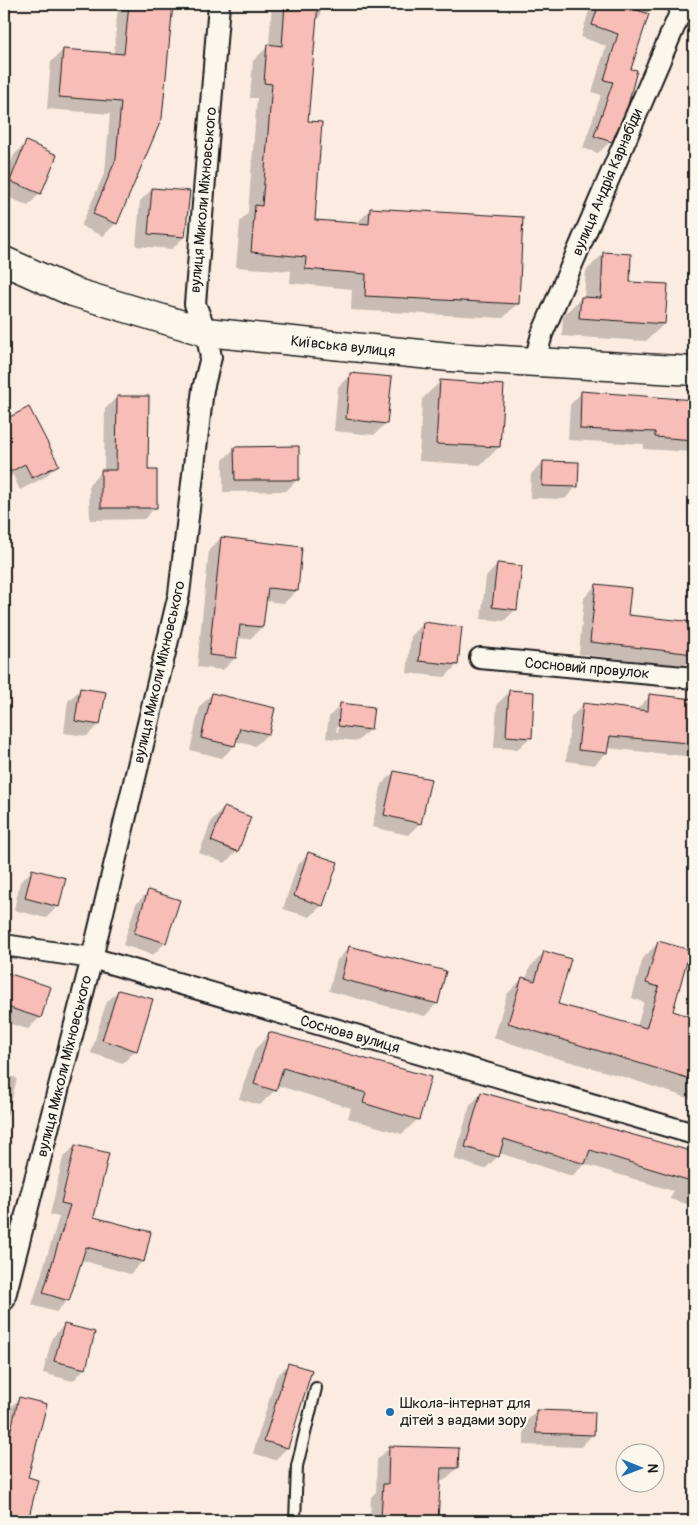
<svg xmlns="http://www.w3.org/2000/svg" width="698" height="1525" font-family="Pangolin,sans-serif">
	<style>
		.shadow { fill: #0003; fill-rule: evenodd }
		.building { fill: #f9bdb7; stroke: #1c1c1c }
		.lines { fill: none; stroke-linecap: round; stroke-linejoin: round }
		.service-casing { stroke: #1c1c1c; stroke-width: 14 }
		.minor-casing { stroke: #1c1c1c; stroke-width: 24 }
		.secondary-casing { stroke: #1c1c1c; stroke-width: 31 }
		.service { stroke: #fbf7ec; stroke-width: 10 }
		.minor { stroke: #fbf7ec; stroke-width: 20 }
		.secondary { stroke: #fbf7ec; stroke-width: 28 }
		.poi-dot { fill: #1f6fb2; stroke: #fbf7ec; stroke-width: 2 }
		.labels { text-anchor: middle; stroke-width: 4.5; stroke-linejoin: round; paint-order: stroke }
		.street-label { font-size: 15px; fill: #1c1c1c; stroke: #fbf7ec }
		.poi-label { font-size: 15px; fill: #1c1c1c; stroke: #fbf7ec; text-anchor: start }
	</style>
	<rect width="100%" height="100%" fill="#fbebe1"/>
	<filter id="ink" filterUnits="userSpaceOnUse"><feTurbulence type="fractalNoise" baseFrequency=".02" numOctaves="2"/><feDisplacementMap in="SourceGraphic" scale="10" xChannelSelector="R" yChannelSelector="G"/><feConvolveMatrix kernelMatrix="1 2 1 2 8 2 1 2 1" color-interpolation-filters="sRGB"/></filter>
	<g filter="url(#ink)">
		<path class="shadow" d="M118 4H172L161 118 116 223 103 236 81 226 105 172 110 114 47 109 51 62 63 50 114 54Z
			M272 4H321L320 16 315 21 307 122 313 221 356 224 370 210 518 303 503 318 351 310 352 289 290 283 291 271 236 267 240 222 248 213 257 98H250L253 61 269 45Z
			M597 4H615L622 6 623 4H651L629 69 611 141 598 153 583 148 601 95 592 92 606 46 581 37 589 11Z
			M688 4H694V22L688 20Z
			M26 143 40 193 28 206 4 195V180L14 155Z
			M152 189 184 237 172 249 136 246 140 201Z
			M604 253 664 324 646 341 562 336 563 316 581 298H584L586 271Z
			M694 267V312L691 311Z
			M351 374 386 423 374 435 334 431 338 387Z
			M440 382 499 447 481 465 419 461 422 399Z
			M582 392 694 401V452L643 449 644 444 568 440 570 405Z
			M117 397 147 471 156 507 144 519 90 520 89 484 102 472H104L105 409Z
			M28 409 57 465 45 477 20 490 13 475 4 480V422Z
			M235 448 298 479 286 491 223 492V460Z
			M543 462 577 486 565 499 530 498 531 474Z
			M221 538 296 591 284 603 265 601 262 627 250 639 237 638 235 658 223 670 197 667 209 550Z
			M498 564 516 609 504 621 481 619 486 577Z
			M596 585 627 616 694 623V660H690L684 666 579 654 584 598Z
			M423 624 457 665 445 677 407 673 411 636Z
			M81 689 99 724 87 736 64 733 68 701Z
			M509 692 530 737 518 749 494 748 497 704Z
			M212 694 268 734 255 746 235 741 234 746 222 758 190 750 200 706Z
			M650 696 694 710V757L607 748 606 753 594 765 566 761 571 717 584 704 637 711 638 708Z
			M341 704 370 729 358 741 326 738 329 717ZM338 716H340L338 732H336Z
			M394 772 420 823 408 835 372 827 382 784Z
			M224 808 237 851 225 863 199 853 212 820Z
			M309 854 322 905 310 917 283 909 297 866Z
			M33 870 58 906 46 918 14 910 20 882Z
			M148 892 165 943 153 955 123 945 136 904Z
			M658 943 671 1012 694 1019V1100L621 1076 553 1057 494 1038 507 994 522 979 526 980 530 967 545 952 556 1004 637 1027 644 1002 632 998 643 958Z
			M349 948 437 1003 425 1016 329 991 337 960Z
			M4 974 50 988 40 1017 28 1029 4 1022Z
			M118 991 151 1000 135 1051 123 1063 91 1053 106 1003Z
			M270 1034 418 1119 402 1134 348 1118 351 1108 276 1085 275 1090 260 1105 239 1099 255 1049Z
			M4 1075 17 1078 8 1114 4 1119Z
			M482 1093 694 1153V1206L670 1199 673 1191 585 1164 572 1176 499 1153 498 1156 485 1169 454 1159 470 1105Z
			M75 1146 92 1218 143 1261 130 1274 81 1260 68 1300 56 1312 32 1305 59 1217 50 1215 63 1158Z
			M64 1325 85 1368 73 1381 43 1373 52 1338Z
			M288 1365 287 1448 275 1460 253 1453 276 1377Z
			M20 1398 27 1478 37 1480 26 1521H4V1425L8 1410Z
			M537 1411 593 1434 581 1447 524 1445V1423Z
			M390 1447 457 1468 445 1480H439L437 1519 435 1521H370L371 1497 376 1492 377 1460Z"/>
		<path class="building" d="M129 4H173L162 118 117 224 93 214 116 159 121 102 59 97 63 49 124 54Z
			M285 4H318L308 121 322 122 315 220 369 224 370 208 523 217 519 304 365 296 366 274 305 269 306 257 251 252 255 205 262 206 272 84 264 83 267 44 282 46Z
			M599 4H619L649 14 631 69 637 70 628 105 612 142 594 136 613 82 604 80 618 34 592 25Z
			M26 141 57 155 41 194 10 181Z
			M152 188 190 191 185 237 148 234Z
			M603 252 631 254 630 282 668 284 665 324 579 318 581 297 601 298Z
			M350 373 392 377 387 424 346 419Z
			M440 380 504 385 500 447 436 444Z
			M581 391 694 400V440L655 437V432L580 429Z
			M117 396H149L148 470H157V508H101V470H116Z
			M29 407 59 465 32 478 25 464 10 472 4 461V420Z
			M299 446V480H235L234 447Z
			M543 461 579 462 578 487 542 486Z
			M221 537 302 547 298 591 268 588 263 627 240 625 236 658 209 655Z
			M497 563 522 566 517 610 492 607Z
			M596 584 631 588 628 615 694 622V654L590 642Z
			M423 622 462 627 458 665 419 661Z
			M80 688 106 692 100 725 75 721Z
			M509 690 534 692 532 738 506 736Z
			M212 693 275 708 269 734 240 728 235 746 201 738Z
			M649 694 694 699 689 743 610 736 607 753 578 750 583 703 648 711Z
			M340 703 374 707 371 730 338 726Z
			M394 771 431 779 421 824 384 815Z
			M224 807 251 817 238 852 211 841Z
			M308 852 338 862 323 906 294 896Z
			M32 869 66 878 59 907 25 898Z
			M148 890 180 900 166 943 134 933Z
			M658 941 690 950 673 1011 694 1018V1080L508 1023 522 977 535 981 544 951 571 959 558 1004 646 1028 659 987 646 983Z
			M349 946 446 971 438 1004 341 979Z
			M4 972 51 987 41 1018 4 1006Z
			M118 990 153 999 137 1051 102 1040Z
			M269 1032 431 1077 419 1120 363 1103 366 1093 283 1068 276 1091 254 1084Z
			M481 1092 694 1152V1182L590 1150 585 1164 504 1139 499 1157 465 1147Z
			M75 1145 109 1153 94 1217 151 1232 144 1262 86 1247 69 1301 43 1293 70 1205 61 1203Z
			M64 1324 95 1332 86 1369 54 1361Z
			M288 1363 312 1370 288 1448 264 1441Z
			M19 1397 47 1404 28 1477 38 1480 28 1521 4 1515V1457Z
			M536 1410 595 1412 594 1435 536 1433Z
			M389 1446 459 1448 458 1468H441L438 1520 381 1517 383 1484H388Z"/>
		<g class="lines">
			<g class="service-casing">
				<path id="service" d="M295 1521 297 1466 316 1388"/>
			</g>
			<g class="minor-casing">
				<path id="minor" d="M535 361 542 334 684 4
					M480 658 694 678
					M4 945 92 958 694 1134
					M4 1300 92 958 179 594 203 389 211 357 206 332 195 304 219 4"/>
			</g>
			<g class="secondary-casing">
				<path id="secondary" d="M4 261 73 292 206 332 450 357 694 371"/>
			</g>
			<use href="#service" class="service"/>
			<use href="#minor" class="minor"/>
			<use href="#secondary" class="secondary"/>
		</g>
	</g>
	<circle class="poi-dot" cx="390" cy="1412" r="5"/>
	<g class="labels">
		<g class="street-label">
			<text transform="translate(607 182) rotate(-67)" y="5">вулиця Андрія Карнабіди</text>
			<text transform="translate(203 200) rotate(-85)" y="5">вулиця Миколи Міхновського</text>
			<text transform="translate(343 346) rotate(6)" y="5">Київська вулиця</text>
			<text transform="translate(587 668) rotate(5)" y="5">Сосновий провулок</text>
			<text transform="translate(159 672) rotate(-77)" y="5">вулиця Миколи Міхновського</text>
			<text transform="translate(350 1034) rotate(16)" y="5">Соснова вулиця</text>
			<text transform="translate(64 1066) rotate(-76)" y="5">вулиця Миколи Міхновського</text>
		</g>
		<g class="poi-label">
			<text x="400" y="1408">Школа-інтернат для<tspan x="400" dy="17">дітей з вадами зору</tspan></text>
		</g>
	</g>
	<rect width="698" height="1525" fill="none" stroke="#fbf7ec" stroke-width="20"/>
	<rect x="10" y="10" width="678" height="1505" fill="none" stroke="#1c1c1c" stroke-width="2" filter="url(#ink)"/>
	<g transform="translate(640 1468) rotate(91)"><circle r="24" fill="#fbf7ec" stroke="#a29f99"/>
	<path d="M0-4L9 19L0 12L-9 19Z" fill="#1f6fb2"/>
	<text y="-8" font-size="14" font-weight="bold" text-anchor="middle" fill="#1c1c1c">N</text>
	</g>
</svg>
